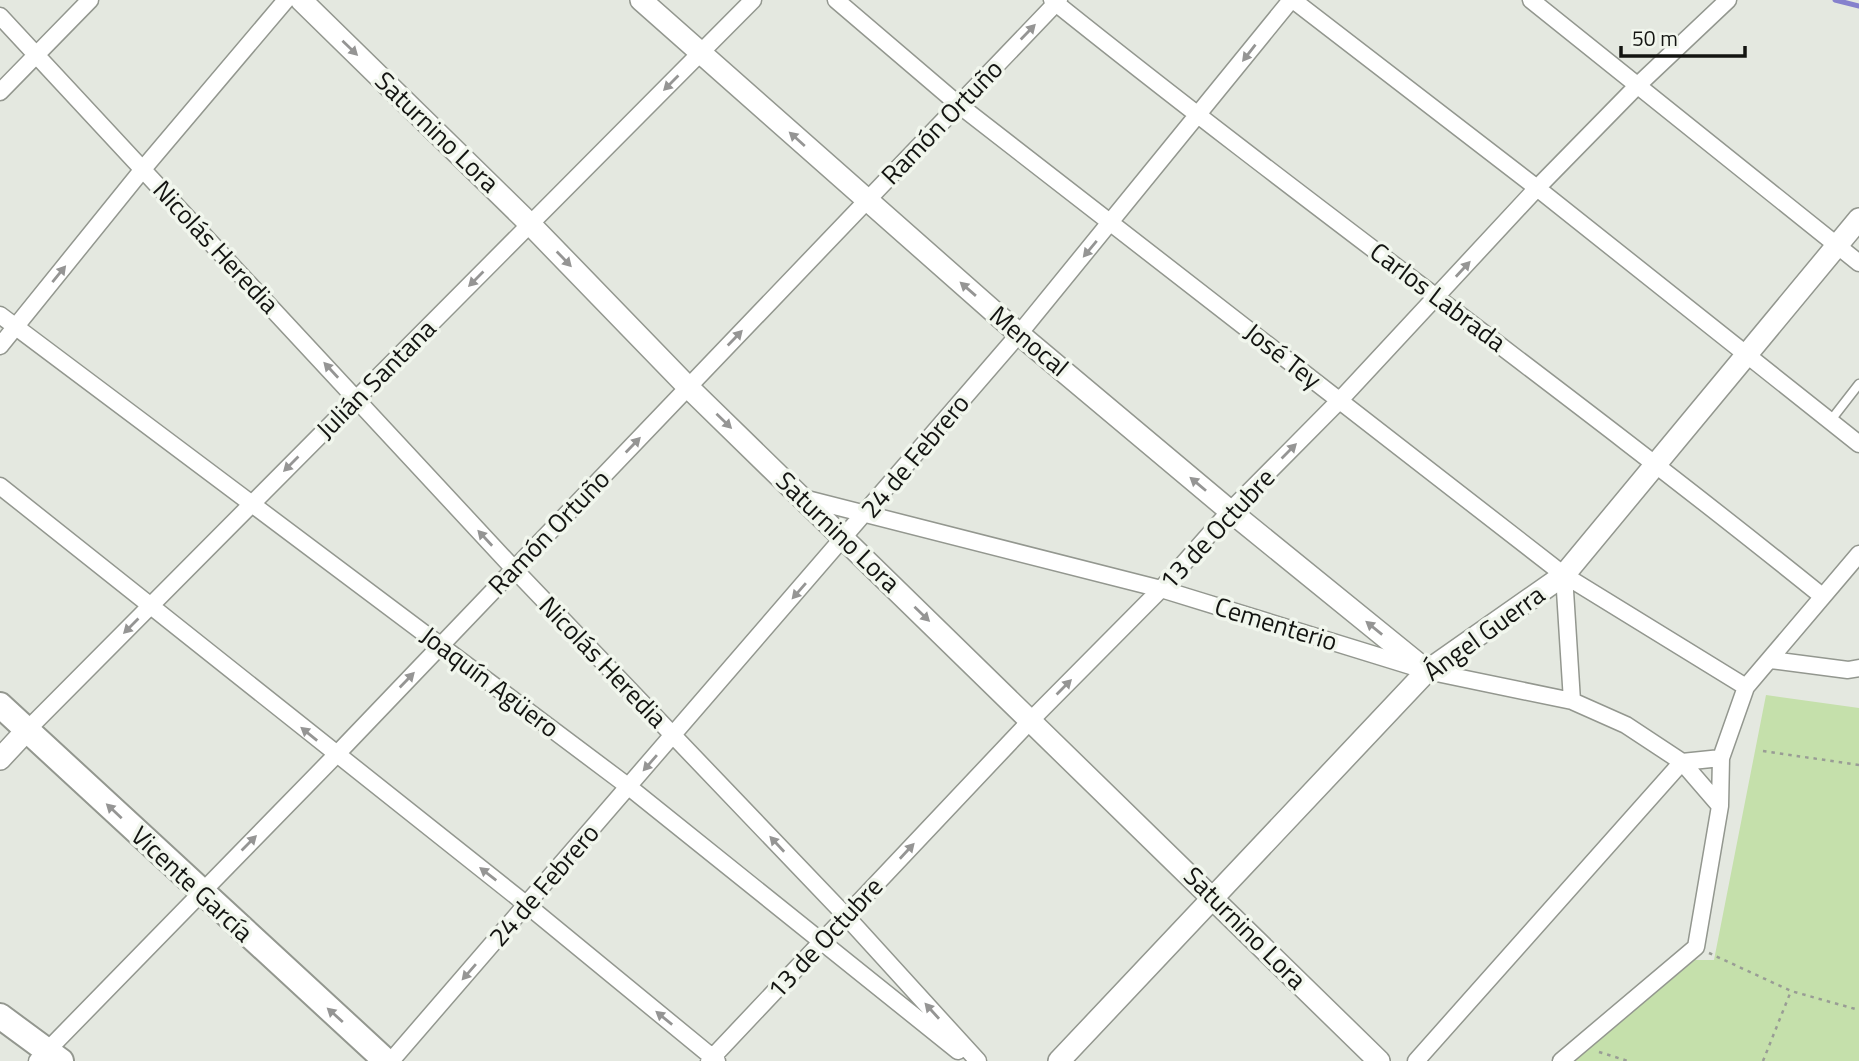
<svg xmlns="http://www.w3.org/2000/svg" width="1859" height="1061" font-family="'Titillium Web',sans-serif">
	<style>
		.green { fill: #c5e0ab }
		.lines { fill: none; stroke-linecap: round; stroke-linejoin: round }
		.stream { stroke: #8681cd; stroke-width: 5 }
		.lane-casing { stroke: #93978f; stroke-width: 11 }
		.street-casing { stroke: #93978f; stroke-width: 19 }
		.secondary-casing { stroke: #93978f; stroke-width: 24 }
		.primary-casing { stroke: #93978f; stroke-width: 28 }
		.path { stroke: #999c95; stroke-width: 2.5; stroke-dasharray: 3.5 5; stroke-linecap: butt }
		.lane { stroke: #fff; stroke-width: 8 }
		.street { stroke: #fff; stroke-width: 16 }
		.secondary { stroke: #fff; stroke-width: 21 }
		.primary { stroke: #fff; stroke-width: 24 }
		.oneway { fill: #959594 }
		.labels { text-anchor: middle; stroke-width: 7; stroke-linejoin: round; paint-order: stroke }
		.street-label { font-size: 26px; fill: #131411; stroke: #f1f6ed }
	</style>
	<rect width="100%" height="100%" fill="#e4e8e0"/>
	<path class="green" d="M1766 695 1859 708V1061H1573L1695 960H1714Z"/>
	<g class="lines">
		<path class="stream" d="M1835 0 1859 6"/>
		<g class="lane-casing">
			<path id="lane" d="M1831 420 1859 384"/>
		</g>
		<g class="street-casing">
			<path id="street" d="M836 0 959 105 1564 575 1746 687
				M1052 0C1305 203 1569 392 1822 596
				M1293 0 1537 188 1859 444
				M1531 0 1859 263
				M0 16 514 569 845 915 978 1061
				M0 92 90 0
				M0 315 629 787 958 1051
				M0 346 143 169 286 0
				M0 486 527 905 717 1061
				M803 498 1161 589 1427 671 1572 701 1626 725 1682 762 1720 806
				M1564 575 1572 701
				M1771 660 1848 670 1859 668
				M27 730 753 0
				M37 1061 336 755 1059 0
				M391 1061 1019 334 1291 0
				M709 1061 1032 719 1161 589 1230 511 1340 400 1537 188 1637 86 1728 0
				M1416 1061 1682 762 1721 758
				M1561 1061 1696 947 1720 806 1721 758 1746 687 1859 554"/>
		</g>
		<g class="secondary-casing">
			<path id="secondary" d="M301 0 530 224 688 387 1379 1061
				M641 0 1019 334 1230 511 1427 671
				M0 759 27 730
				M1059 1061 1427 671 1564 575 1859 219"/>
		</g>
		<g class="primary-casing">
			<path id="primary" d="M0 705 386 1061
				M0 1016 61 1061"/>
		</g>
		<path class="path" d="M1763 751 1859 765
			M1709 953 1791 991 1859 1010
			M1599 1052 1628 1061
			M1763 1061 1791 991"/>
		<use href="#lane" class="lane"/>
		<use href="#street" class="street"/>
		<use href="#secondary" class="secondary"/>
		<use href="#primary" class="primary"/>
	</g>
	<defs><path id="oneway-solid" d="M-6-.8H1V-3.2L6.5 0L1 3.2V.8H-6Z" transform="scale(1.75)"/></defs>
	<g class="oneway">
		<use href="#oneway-solid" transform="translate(1028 32) rotate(-46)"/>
		<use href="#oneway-solid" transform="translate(350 48) rotate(44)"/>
		<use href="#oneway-solid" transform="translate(1249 53) rotate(128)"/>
		<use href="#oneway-solid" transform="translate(671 83) rotate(135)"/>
		<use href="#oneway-solid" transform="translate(797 139) rotate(-138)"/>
		<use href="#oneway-solid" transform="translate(1090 249) rotate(130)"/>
		<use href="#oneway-solid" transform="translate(564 259) rotate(46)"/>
		<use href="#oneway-solid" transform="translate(1463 269) rotate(-47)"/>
		<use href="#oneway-solid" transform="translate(59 274) rotate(-51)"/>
		<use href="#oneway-solid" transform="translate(476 279) rotate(135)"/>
		<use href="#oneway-solid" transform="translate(968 289) rotate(-139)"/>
		<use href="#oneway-solid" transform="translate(735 338) rotate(-46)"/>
		<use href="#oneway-solid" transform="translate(331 370) rotate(-133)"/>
		<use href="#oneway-solid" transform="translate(724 421) rotate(44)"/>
		<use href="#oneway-solid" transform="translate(633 445) rotate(-46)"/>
		<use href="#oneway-solid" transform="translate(1289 451) rotate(-45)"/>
		<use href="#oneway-solid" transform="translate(291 464) rotate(135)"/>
		<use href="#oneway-solid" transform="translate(1198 484) rotate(-140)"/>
		<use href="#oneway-solid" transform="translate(485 538) rotate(-133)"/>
		<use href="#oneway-solid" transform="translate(799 591) rotate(131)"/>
		<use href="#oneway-solid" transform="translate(922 614) rotate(44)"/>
		<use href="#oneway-solid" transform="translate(131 626) rotate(135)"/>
		<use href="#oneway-solid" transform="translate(1374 628) rotate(-141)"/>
		<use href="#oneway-solid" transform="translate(407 680) rotate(-46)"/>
		<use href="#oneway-solid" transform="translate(1064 687) rotate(-45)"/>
		<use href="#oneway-solid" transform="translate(309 734) rotate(-141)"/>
		<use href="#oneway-solid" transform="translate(650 763) rotate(131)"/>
		<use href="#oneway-solid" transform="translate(114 811) rotate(-137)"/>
		<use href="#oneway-solid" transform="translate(249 843) rotate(-45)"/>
		<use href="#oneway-solid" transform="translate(777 844) rotate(-133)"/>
		<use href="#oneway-solid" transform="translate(907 851) rotate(-47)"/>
		<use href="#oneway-solid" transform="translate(488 874) rotate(-142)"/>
		<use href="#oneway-solid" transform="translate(469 972) rotate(131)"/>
		<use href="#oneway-solid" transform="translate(932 1011) rotate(-132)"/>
		<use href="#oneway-solid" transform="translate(335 1015) rotate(-138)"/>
		<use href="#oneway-solid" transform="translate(664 1018) rotate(-141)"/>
	</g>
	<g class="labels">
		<g class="street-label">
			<text transform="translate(942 122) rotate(-46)" y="9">Ramón Ortuño</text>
			<text transform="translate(437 132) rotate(44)" y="9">Saturnino Lora</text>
			<text transform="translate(216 247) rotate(47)" y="9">Nicolás Heredia</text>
			<text transform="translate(1438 297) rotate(37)" y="9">Carlos Labrada</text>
			<text transform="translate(1029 341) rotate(40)" y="9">Menocal</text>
			<text transform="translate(1283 356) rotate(38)" y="9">José Tey</text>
			<text transform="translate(376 379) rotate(-45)" y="9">Julián Santana</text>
			<text transform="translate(915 456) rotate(-50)" y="9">24 de Febrero</text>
			<text transform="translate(1217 529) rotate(-47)" y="9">13 de Octubre</text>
			<text transform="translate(549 532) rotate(-46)" y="9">Ramón Ortuño</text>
			<text transform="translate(838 532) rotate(44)" y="9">Saturnino Lora</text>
			<text transform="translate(1276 624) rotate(17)" y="9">Cementerio</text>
			<text transform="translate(1484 633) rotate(-36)" y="9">Ángel Guerra</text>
			<text transform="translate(603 662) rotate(46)" y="9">Nicolás Heredia</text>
			<text transform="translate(490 682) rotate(37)" y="9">Joaquín Agüero</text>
			<text transform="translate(192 884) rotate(43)" y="9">Vicente García</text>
			<text transform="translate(544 885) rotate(-49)" y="9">24 de Febrero</text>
			<text transform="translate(1245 928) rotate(45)" y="9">Saturnino Lora</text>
			<text transform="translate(825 938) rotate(-47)" y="9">13 de Octubre</text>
		</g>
	</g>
	<path d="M1621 46v10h124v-10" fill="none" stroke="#131411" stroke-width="3.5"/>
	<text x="1632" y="46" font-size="21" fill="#131411" stroke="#f1f6ed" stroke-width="5" paint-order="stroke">50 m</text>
</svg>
